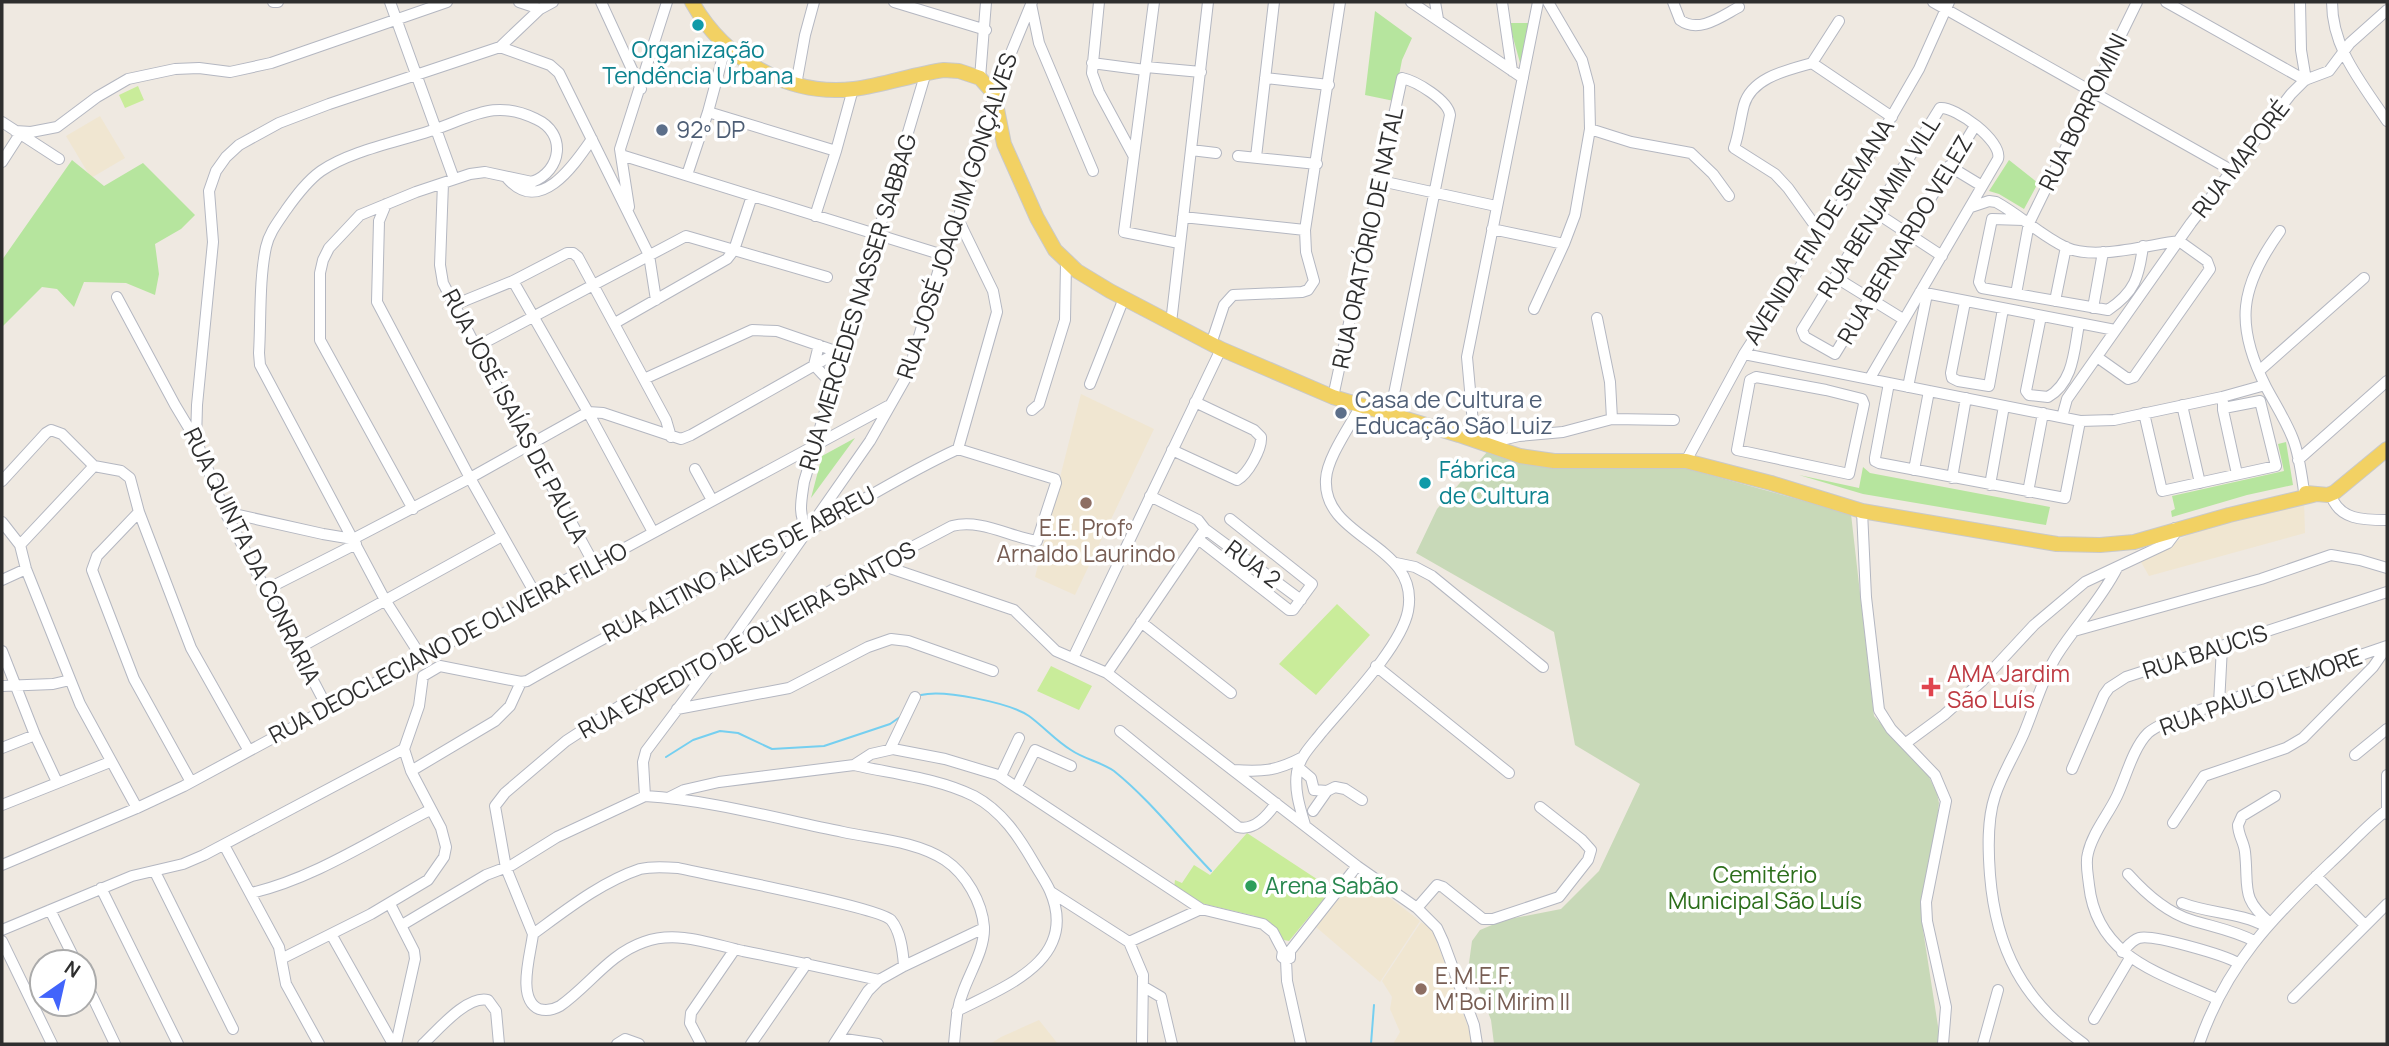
<svg xmlns="http://www.w3.org/2000/svg" width="2389" height="1046" font-family="Manrope,sans-serif">
	<style>
		.education { fill: #f0e6d1 }
		.green { fill: #b6e59e }
		.cemetery { fill: #c8d9b8 }
		.pitch { fill: #c9ec9a }
		.lines { fill: none; stroke-linecap: round; stroke-linejoin: round }
		.stream { stroke: #75cff0; stroke-width: 2 }
		.minor-casing { stroke: #b4b7c1; stroke-width: 12 }
		.major-casing { stroke: #c9c9c9; stroke-width: 16 }
		.minor { stroke: #fff; stroke-width: 10 }
		.major { stroke: #f2d163; stroke-width: 14 }
		.culture-dot { fill: #0f9aa8; stroke: #fff; stroke-width: 2.5 }
		.service-dot { fill: #5c6f8a; stroke: #fff; stroke-width: 2.5 }
		.education-dot { fill: #8d6e63; stroke: #fff; stroke-width: 2.5 }
		.health-dot { fill: #e0444e; stroke: #fff; stroke-width: 2.5 }
		.leisure-dot { fill: #2e9e5b; stroke: #fff; stroke-width: 2.5 }
		.labels { text-anchor: middle; stroke-width: 7; stroke-linejoin: round; paint-order: stroke }
		.culture-label { font-size: 23px; fill: #0d838f; stroke: #fff }
		.street-label { font-size: 23px; fill: #2e2e2e; stroke: #fff }
		.service-label { font-size: 23px; fill: #4e5e75; stroke: #fff; text-anchor: start }
		.education-label { font-size: 23px; fill: #785e54; stroke: #fff }
		.health-label { font-size: 23px; fill: #be3a42; stroke: #fff; text-anchor: start }
		.park-label { font-size: 23px; fill: #2c6e1b; stroke: #fff }
		.leisure-label { font-size: 23px; fill: #27864d; stroke: #fff; text-anchor: start }
	</style>
	<rect width="100%" height="100%" fill="#efe9e1"/>
	<path class="education" d="M100 116 125 158 91 178 66 136Z
		M1081 394 1154 429 1075 595 1035 577Z
		M2304 500 2305 533 2149 576 2141 562 2207 524Z
		M1359 874 1420 921 1380 982 1316 927Z
		M1421 922 1432 929 1473 1040V1044H1393L1400 1032 1390 1009 1392 997 1382 981Z
		M1039 1020 1058 1044H990L1001 1037Z"/>
	<path class="green" d="M1375 11 1412 38 1402 60 1394 101 1365 95Z
		M1509 23H1533L1522 70Z
		M72 160 104 186 143 163 195 215 181 229 155 244 159 274 155 295 126 283 84 282 74 307 57 289 42 287 2 327V260Z
		M2009 160 2038 183 2024 209 1999 194 1989 191Z
		M855 438 811 498 822 456Z
		M2286 442 2293 485 2247 495 2172 517 2171 511 2175 509 2172 496 2284 471 2278 444Z
		M1863 467 1870 473 2050 507 2046 525 1863 494 1799 475 1859 488Z"/>
	<path class="cemetery" d="M1488 451 1674 465 1851 514 1874 716 1927 773 1937 793 1939 803 1937 822 1921 899V917L1940 1039 1939 1044H1494L1491 1020 1469 963 1472 941 1480 930 1504 920 1561 909 1599 871 1640 784 1575 745 1554 632 1416 553 1437 509Z"/>
	<path class="pitch" d="M138 86 144 100 125 108 119 95Z
		M1337 604 1370 635 1316 695 1279 664Z
		M1051 666 1092 686 1079 710 1037 691Z
		M1247 833 1332 889 1289 941 1284 940 1274 929 1255 916 1196 902 1174 888 1175 880 1182 883 1194 865 1210 875Z"/>
	<g class="lines">
		<path class="stream" d="M921 695C943 689 1010 703 1029 716 1044 727 1056 741 1071 750 1084 759 1101 762 1114 771 1150 800 1179 838 1211 871
			M666 757 693 740 720 731 738 733 772 749 824 746 890 724 900 717
			M1371 1044 1374 1005"/>
		<g class="minor-casing">
			<path id="minor" d="M273 2H278
				M390 2 454 179
				M519 2 540 9 553 2
				M601 2 641 89
				M894 2 986 30
				M1099 2 1092 73 1099 92 1133 155
				M1154 2 1124 232 1179 243
				M1411 2 1523 78
				M1435 2 1438 19
				M1502 2 1512 71
				M1673 2 1680 20C1699 34 1722 16 1739 7
				M1933 2 2231 170
				M2166 2 2305 80
				M2300 2 2301 50 2306 80
				M2332 2C2332 49 2362 83 2387 121
				M1031 4 1039 43 1093 171
				M500 47 540 9
				M1092 63 1145 70
				M1812 63C1788 70 1752 77 1744 105 1740 120 1739 134 1734 148L1775 174 1788 188 1821 234
				M1812 63 1892 117
				M1812 63 1839 21
				M1146 67 1201 72
				M980 78 986 2
				M1265 78 1329 85
				M2305 80 2329 71 2350 43 2387 10
				M796 85 805 35 814 2
				M708 112 836 151
				M2 122 59 159
				M1590 129 1631 142 1691 153 1713 174 1729 196
				M15 131 31 132 57 127 97 97 128 79 175 69 199 68 230 72 271 63 447 2
				M1191 150 1216 153
				M621 155 943 255
				M1238 156 1317 164
				M1256 157 1274 2
				M2 162 20 134
				M1949 166 1982 186
				M687 175 708 112 726 45
				M507 178C540 216 574 165 592 139
				M1381 181 1496 206
				M443 183 440 265 443 283 476 347 594 564
				M386 204 379 221 377 302 470 478 536 595
				M629 207 620 149 667 2
				M1971 207 1989 201 1996 202C2020 215 2040 235 2065 247 2094 261 2147 245 2179 241
				M1875 212 1942 256
				M815 216 836 151 853 89
				M1183 217 1305 230
				M958 219 993 291 997 312 958 449
				M2024 220 1992 219 1979 282 1982 288 2108 310C2135 292 2139 277 2143 246
				M1492 229 1564 244
				M2280 231C2240 287 2234 324 2266 387 2275 404 2286 421 2293 439 2300 457 2302 479 2305 498
				M1835 277 1903 319
				M513 281 588 412 653 532
				M1920 292 2115 330
				M2016 294 2029 223 2137 2
				M117 297 175 405 196 440 225 512 327 707
				M2055 301 2066 247
				M1965 302 1951 373 1952 378 1958 381 1989 386 2003 309
				M454 305 513 281 567 253H573L578 257 666 420 671 437
				M2093 308 2103 252
				M1534 309 1564 244 1575 215 1590 129 1589 86 1582 60 1548 2
				M2041 316 2026 391 2029 395 2048 397C2074 382 2074 350 2079 324
				M1597 318 1610 382 1612 419
				M615 323 727 259 734 250 752 196
				M1171 323 1208 2
				M1211 344 1224 305 1233 295 1302 292 1308 290 1314 281 1306 252 1305 230 1340 2
				M819 345 814 365 832 384
				M476 347 686 236 827 277
				M1744 354 2080 421 2114 420 2222 397 2265 385
				M2097 357 2128 379 2134 377 2210 269 2207 261 2179 241
				M2259 371 2364 278
				M1756 377 1826 390 1862 399 1864 404 1849 474 1737 450 1750 380Z
				M1870 378 1998 159C2003 141 1955 106 1940 108L1802 330 1805 337 1835 354 1975 126
				M644 379 752 330 777 331 841 353
				M1889 383 1875 458V461L1879 463 2065 498 2080 421
				M1090 384 1124 298
				M1908 387 1927 294
				M1333 397 1402 78C1416 81 1448 100 1450 115L1390 414
				M2223 402V410L2237 474
				M2182 405 2200 483
				M1032 410 1039 404 1065 320 1066 262
				M2144 413 2162 491 2276 466 2260 401 2224 408
				M2062 417 2067 399 2191 223 2291 94 2305 80
				M1476 425 1501 440 1519 436 1563 432 1612 419 1674 420
				M196 440 197 405 213 242 209 191 216 171 226 157 239 145 279 123 329 104 500 47 550 65 559 73 649 255 656 300
				M1483 444 1473 423 1467 357 1538 2
				M1172 450 1237 480C1248 474 1262 449 1261 437L1254 430 1195 402
				M2298 460 2387 381
				M1686 461 1744 354 1847 194 1919 69 1949 2
				M94 466 121 471 130 478 139 512 191 648 249 751
				M695 469 712 500
				M1914 470 1929 391
				M1952 478 1966 398
				M2 481 46 433 51 430 62 434 94 466
				M1990 485 2004 406
				M2028 492 2043 413
				M2331 495C2339 520 2363 520 2387 520
				M413 509 320 340V273L323 260 329 248 360 215 416 192 470 174 485 172 532 182C562 171 567 133 536 119 493 98 471 118 430 131 397 142 350 151 321 171 307 181 296 196 286 210 278 222 269 233 266 247 259 280 261 320 259 353L260 365 385 600 422 658
				M1862 511 1866 597 1879 710 1891 729 1935 775 1946 801 1926 902 1927 921 1946 1007 1943 1044
				M139 512 97 556 92 570 134 679 191 782
				M225 512 323 534 353 539 470 478 588 412 603 413 681 439 691 435 838 352
				M2 522 20 545 26 569 80 704 137 808
				M1205 529 1301 600
				M807 531C798 512 801 503 804 482L926 72
				M1198 539 1289 610H1293L1312 584 1230 519
				M20 545 94 466
				M1396 563 1415 567 1432 576 1543 667
				M881 565 1014 610 1056 651 1107 673 1357 866 1417 908 1437 928 1443 941 1474 1025 1477 1044
				M2 580 26 569
				M265 590 356 544
				M1141 622 1231 693
				M2074 631 2261 579 2331 555 2360 560 2387 568
				M297 649 502 536
				M2 651 35 735 57 782
				M1073 658 1221 349
				M1376 666 1509 773
				M1107 673 1205 529 1198 520 1150 496
				M423 676 440 666 521 682 527 681C618 629 712 582 804 533 856 505 905 473 958 449L1055 479 1056 483 1037 541C1008 536 981 519 952 526L849 580 769 627 629 700 566 741 505 793 495 806 506 868 533 934C566 910 601 882 640 869 652 866 666 867 678 868 708 875 879 907 891 920 901 932 903 952 904 966L879 980 868 991 834 1044
				M2 686 53 684 70 680
				M2219 704 2222 647
				M677 709 789 688 868 647 891 639 908 641 993 671
				M1120 731 1238 827C1254 831 1268 815 1276 803
				M1906 743 1944 715 1982 681 2034 625 2085 582 2168 543 2174 535 2175 528
				M2 748 35 735
				M890 749 915 697
				M2355 755 2387 729
				M854 765C894 774 938 778 974 796 1002 811 1019 837 1034 863 1039 872 1046 882 1050 891 1080 960 1004 987 957 1011
				M1298 767 1311 778 1314 790 1327 791
				M2072 769 2104 695 2109 688 2126 677 2387 592
				M1234 770C1262 772 1276 771 1301 758
				M411 771 495 721 510 706 521 682
				M1001 776 1019 738
				M1017 786 1035 750 1071 766
				M670 797 684 790 719 782 854 765 871 754 893 749 945 759 998 775 1201 909 1263 924 1273 932 1283 951 1282 957 1286 960 1290 958V951L1357 866
				M2 805 110 762
				M1313 811 1327 791 1335 787 1345 789 1362 800
				M2387 814V775
				M2173 823 2204 776 2286 748 2303 738 2373 667 2387 647
				M1305 825C1300 808 1294 790 1297 772 1300 756 1312 745 1322 732 1346 703 1401 647 1408 611 1421 543 1322 540 1326 479 1327 458 1350 426 1360 407
				M224 845 279 947 286 984 319 1044
				M2 865 137 808 184 786 888 406
				M155 872 233 1029
				M2128 874C2145 893 2166 912 2191 920 2213 927 2233 930 2254 941
				M2316 876 2365 925
				M101 888 178 1044
				M1051 892 1129 942 1143 975 1142 1044
				M251 893C313 879 373 839 430 810
				M2182 903C2210 914 2240 912 2267 927
				M390 904 414 951 415 959 396 1044
				M1417 908 1437 885 1443 887 1483 919H1493L1559 897 1588 860 1591 850 1582 840 1540 807
				M50 910 76 962
				M2270 923C2240 897 2249 889 2245 852 2244 842 2238 835 2238 825L2242 816 2275 796
				M402 925 486 875 512 865 557 837 645 796
				M2 930 132 876 183 864 204 855 404 749
				M331 934 393 1044
				M533 934C531 953 516 999 539 1009 546 1011 553 1010 560 1006 589 986 609 954 644 942 677 930 711 944 743 951 789 960 834 970 879 980
				M2 941 52 1044
				M1129 942 1201 909
				M2122 952C2127 947 2132 940 2139 938 2153 934 2224 955 2238 963
				M283 958 371 914 428 880 444 857 446 847 441 828 411 771 404 749 419 706 423 676
				M1286 960 1287 981 1301 1044
				M904 966 984 928
				M84 979 115 1044
				M1144 987 1161 997 1172 1044
				M2293 998 2387 904
				M2217 999C2160 973 2097 958 2089 885 2088 875 2085 863 2088 853 2093 832 2108 815 2117 796 2126 777 2133 748 2148 733 2155 727 2163 724 2171 720L2387 646
				M2094 1019 2130 958
				M838 1038 878 1044
				M423 1044C438 1030 467 995 488 1000L496 1011 499 1044
				M617 1044 625 1039 639 1044
				M701 1044 690 1023 691 1013 735 949
				M751 1044 807 963
				M954 1044C956 1026 956 1009 963 992 970 972 985 949 984 927 982 902 966 874 945 860 916 841 876 839 843 832 778 819 711 800 645 796L643 762 646 751 707 670 724 650 870 441 908 374 943 255 958 219 973 171 994 94 1032 2
				M1983 1044 1998 990
				M2084 1044C2023 1001 1996 949 1990 875 1988 849 1987 820 1995 796 2002 774 2015 754 2024 733 2035 707 2042 679 2057 655 2076 625 2101 600 2117 568
				M2199 1044C2226 965 2272 918 2331 862 2350 845 2367 825 2387 810"/>
		</g>
		<g class="major-casing">
			<path id="major" d="M692 2C724 59 788 97 854 89 885 85 914 74 944 70L959 71 980 78 994 94 1004 144 1037 218 1055 250 1077 271 1110 291 1221 349 1333 397 1459 435 1520 456 1554 461H1686L1771 483 1862 511 2057 544 2100 545 2134 542 2229 515 2313 495
				M2306 493 2328 495 2335 492 2387 449"/>
		</g>
		<use href="#minor" class="minor"/>
		<use href="#major" class="major"/>
	</g>
	<g class="culture-dot">
		<circle cx="698" cy="25" r="7"/>
		<circle cx="1425" cy="483" r="7"/>
	</g>
	<g class="service-dot">
		<circle cx="662" cy="130" r="7"/>
		<circle cx="1341" cy="413" r="7"/>
	</g>
	<g class="education-dot">
		<circle cx="1086" cy="503" r="7"/>
		<circle cx="1421" cy="989" r="7"/>
	</g>
	<path class="health-dot" d="M1927.5 676.5h7v7h7v7h-7v7h-7v-7h-7v-7h7z"/>
	<circle class="leisure-dot" cx="1251" cy="886" r="7"/>
	<g class="labels">
		<g class="culture-label">
			<text x="698" y="58">Organização<tspan x="698" dy="26">Tendência Urbana</tspan></text>
			<text x="1439" y="478" text-anchor="start">Fábrica<tspan x="1439" dy="26">de Cultura</tspan></text>
		</g>
		<g class="street-label">
			<text transform="translate(2083 112) rotate(-64)" y="8">RUA BORROMINI</text>
			<text transform="translate(2241 159) rotate(-52)" y="8">RUA MAPORÉ</text>
			<text transform="translate(1879 207) rotate(-58)" y="8">RUA BENJAMIM VILL</text>
			<text transform="translate(957 216) rotate(-72)" y="8">RUA JOSÉ JOAQUIM GONÇALVES</text>
			<text transform="translate(1819 232) rotate(-58)" y="8">AVENIDA FIM DE SEMANA</text>
			<text transform="translate(1368 238) rotate(-78)" y="8">RUA ORATÓRIO DE NATAL</text>
			<text transform="translate(1905 240) rotate(-59)" y="8">RUA BERNARDO VELEZ</text>
			<text transform="translate(858 302) rotate(-73)" y="8">RUA MERCEDES NASSER SABBAG</text>
			<text transform="translate(515 416) rotate(62)" y="8">RUA JOSÉ ISAÍAS DE PAULA</text>
			<text transform="translate(252 556) rotate(64)" y="8">RUA QUINTA DA CONRARIA</text>
			<text transform="translate(739 564) rotate(-28)" y="8">RUA ALTINO ALVES DE ABREU</text>
			<text transform="translate(1253 564) rotate(37)" y="8">RUA 2</text>
			<text transform="translate(747 640) rotate(-29)" y="8">RUA EXPEDITO DE OLIVEIRA SANTOS</text>
			<text transform="translate(448 643) rotate(-28)" y="8">RUA DEOCLECIANO DE OLIVEIRA FILHO</text>
			<text transform="translate(2205 652) rotate(-18)" y="8">RUA BAUCIS</text>
			<text transform="translate(2261 692) rotate(-20)" y="8">RUA PAULO LEMORE</text>
		</g>
		<g class="service-label">
			<text x="676" y="138">92º DP</text>
			<text x="1355" y="408">Casa de Cultura e<tspan x="1355" dy="26">Educação São Luiz</tspan></text>
		</g>
		<g class="education-label">
			<text x="1086" y="536">E.E. Profº<tspan x="1086" dy="26">Arnaldo Laurindo</tspan></text>
			<text x="1435" y="984" text-anchor="start">E.M.E.F.<tspan x="1435" dy="26">M'Boi Mirim II</tspan></text>
		</g>
		<g class="health-label">
			<text x="1947" y="682">AMA Jardim<tspan x="1947" dy="26">São Luís</tspan></text>
		</g>
		<g class="park-label">
			<text x="1765" y="883">Cemitério<tspan x="1765" dy="26">Municipal São Luís</tspan></text>
		</g>
		<g class="leisure-label">
			<text x="1265" y="894">Arena Sabão</text>
		</g>
	</g>
	<rect width="2389" height="1046" fill="none" stroke="#2e2e2e" stroke-width="7"/>
	<g transform="translate(63 983) rotate(34)"><circle r="33" fill="#ffffff" stroke="#ababab" stroke-width="2"/>
	<path d="M0-5L12 26L0 18L-12 26Z" fill="#4264fb"/>
	<text y="-10" font-size="19" font-weight="bold" text-anchor="middle" fill="#2e2e2e">N</text>
	</g>
</svg>
